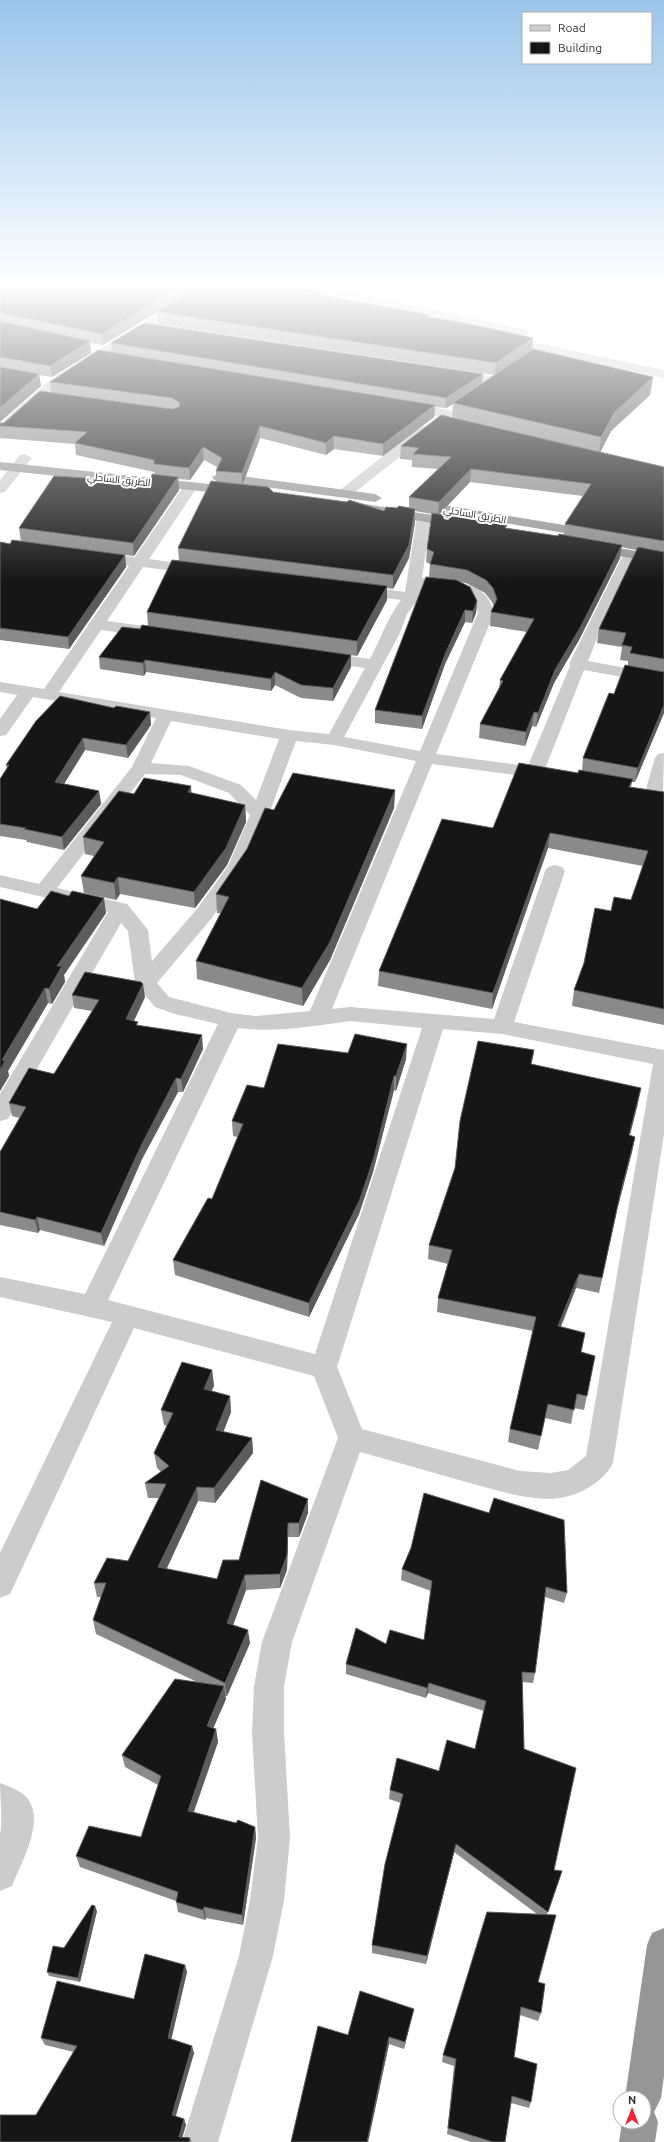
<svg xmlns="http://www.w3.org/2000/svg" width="664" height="2142" font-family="Ubuntu,Cairo,sans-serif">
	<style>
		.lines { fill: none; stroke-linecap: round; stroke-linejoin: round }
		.minor { fill: #ccc; fill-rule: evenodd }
		.highway { fill: #969696; fill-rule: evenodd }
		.wall { fill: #8a8a8a; fill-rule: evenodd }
		.shaded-wall { fill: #5c5c5c }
		.building { fill: #161616; stroke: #5c5c5c }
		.labels { text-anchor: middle; stroke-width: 4; stroke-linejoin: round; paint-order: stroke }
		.far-street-label { font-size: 10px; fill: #2f2f2f; stroke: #fff }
	</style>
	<rect width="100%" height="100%" fill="#fff"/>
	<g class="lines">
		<path class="minor" d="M206 283H218L58 386 5 434 0 435V424L50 380Z
			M290 283H309L524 329 530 333 524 337 295 286Z
			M503 336 664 370V378L499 342 497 340 499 338Z
			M452 370 495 377 501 381 495 385 448 377 446 374 448 371Z
			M406 403 448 410 454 414 448 418 402 410 400 407Z
			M425 426 432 430 430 433 350 496H340L338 493 340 490 420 427Z
			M25 454 32 458 5 492 0 493V480L20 455Z
			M191 482 198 486 149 559 199 566 204 567 206 570 204 573 199 574 143 567 107 621 151 627 157 629 159 632 157 635 151 637 101 630 59 692 289 730 329 734 365 668 321 662 315 660 313 657 315 654 321 652 370 659C380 640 388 617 401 600L356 595 351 593 348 590 351 587 356 585 405 592 417 517 419 514H429L431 517 422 578C449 581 488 580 494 613L436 754 528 766 570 666 569 664 625 551H635L637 554 600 631 588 661 664 675V685L584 670 545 769 552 770 555 774 552 778 546 779 432 764 332 1009 350 1007 494 1019 545 871 548 867 555 865 562 867 565 871 514 1022 664 1050V1134L613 1463C603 1484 573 1499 549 1499 521 1499 494 1489 466 1482 431 1472 396 1462 360 1452L292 1642 284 1686V1732L290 1838 284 1900 273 1956 218 2142H182L239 1956 250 1900 258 1838 252 1732 254 1686 262 1642 338 1438 314 1376 134 1328 10 1594 0 1598V1553L112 1322 0 1297V1277L85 1294 218 1024 175 1014 155 1007 135 983 128 931 121 923 8 1119 0 1121V1094L108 912 0 887V875L39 884 132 767 156 718 33 697 6 735 0 736V719L17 695 0 692V682L44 689 129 566 91 560 89 557 91 554 96 553 135 557 186 483ZM421 587C442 589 474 587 478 613L420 751 344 737 400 633 407 614 420 597ZM171 721 279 739 256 800 241 785 189 766 151 763ZM296 741 334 745 416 761 310 1011 256 1016 231 1013 169 997 157 983 211 919 247 867 269 814ZM145 774 181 775 229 793 250 815 228 866 197 909 152 961 148 930 127 904 57 888ZM350 1021 422 1028 315 1354 108 1300 238 1028C275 1033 313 1026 350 1021ZM443 1029 502 1034 653 1064 586 1456 568 1470 551 1473 520 1471 362 1429 337 1367Z
			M664 753 663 792 660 796 654 797 648 796 645 792 655 758 658 754Z
			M0 1783C8 1786 22 1791 27 1798 46 1820 21 1863 12 1886L0 1891V1833C3 1825 0 1795 0 1783Z"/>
		<path class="highway" d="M0 462 238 487 245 491 238 495 0 470Z
			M219 473 375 494 382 498 375 502 214 480 212 477Z
			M353 502 461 520 466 521 468 524 466 527 461 528 348 509 346 506 348 503Z
			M444 505 594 530 599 531 601 534 599 537 594 538 439 512 437 509 439 506Z
			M591 543 664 556V564L586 550 584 547 586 544Z
			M664 1928V2076L661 2098 654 2112 658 2122 655 2142H619L622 2122H644V2098H625L647 1945 652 1933Z"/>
	</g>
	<path class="wall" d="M0 283H195V287L236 284 286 286 320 291V295L429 317 533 338 532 350 653 377 650 395 611 431 600 452 664 467V713L635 782H632L631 787 664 792V1025L572 1006 574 990 611 911 631 900 643 866 548 848 492 1009 378 986 379 971 493 828 582 771 583 758 628 665V661L620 660 622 647 597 643 599 629 636 550 621 547 620 558 579 640 554 683 536 727 532 726 525 746 479 738 480 724 499 689 500 680 527 632 490 626 491 612 494 607 492 602 485 593 466 583 459 582 477 601 476 613 472 623 465 622 445 664 422 729 375 723V710L429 577 430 564 426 562 427 549 432 514 415 511V522L409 558 393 589 387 588V600L357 656 217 636 351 655V667L333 701 301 698 275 685 271 691 146 672 144 676 100 669 99 657 140 629 148 626 147 612 179 560 178 548 216 481V471L217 467 204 460 190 480 178 479 179 490 134 556 125 555 126 567 69 649 0 640V542L10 544 21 542 19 528 151 482 155 475 154 472 76 455 75 444 0 438V423H4L51 392 50 382 112 352 111 343 483 374 482 383 494 375 158 324 157 312 164 308 103 345 90 343 91 353 52 377 39 375 41 386 0 422ZM453 404 452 417 401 446 400 459 412 460V467L438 469 409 497V508H397L384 511 273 492 243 484 260 438 326 455 334 449 383 456 434 417 435 407 446 408ZM470 482 583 496 565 524 564 535 558 536 506 528 439 515Z
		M114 708 150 712 151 725 128 758 85 750 64 784 99 791 101 804 64 850 27 842 26 840 0 836V779L7 769 6 765Z
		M191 786V793L245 805 246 822 227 865 195 908 120 894 116 900 84 893 81 876 94 856 85 854 83 837 134 794Z
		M395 790 394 808 330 960 303 1006 197 979 196 961 221 913H217L216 894 247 849 274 810Z
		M0 899 37 909 106 913 64 975 65 982 52 1004 48 1003 8 1071 9 1076 0 1091Z
		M72 995 145 997 134 1021 138 1025 203 1049 183 1092H178L142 1159 104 1246 40 1230 38 1233 0 1225V1152L20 1118 12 1116 9 1103 54 1074 92 1011 74 1008Z
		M406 1059 396 1091 394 1090 373 1172 359 1214 309 1317 175 1275 173 1260 212 1199 238 1137 233 1136 232 1121 264 1088Z
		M532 1064 638 1103 630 1135 635 1137 632 1152 617 1210 599 1293 576 1288 561 1327 581 1352 595 1356 584 1410 574 1408 571 1424 545 1418 538 1450 508 1442 510 1429 533 1331 437 1312 438 1298 448 1264 428 1259 429 1245Z
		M212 1370 214 1386 211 1391 230 1396 231 1412 223 1432 252 1438 253 1453 215 1503 198 1501 166 1569 217 1579 239 1560 261 1480 308 1513 299 1537H288L287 1570 280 1588 246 1590 233 1625 250 1643 227 1696H225L226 1699 213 1728 216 1729 218 1742 194 1812 236 1823 255 1827 256 1838 243 1925 206 1918 205 1920 178 1912 176 1901 80 1867 76 1856 141 1837 158 1785 125 1767 122 1755 197 1682 96 1634 93 1620 101 1597H97L94 1583 128 1561 159 1498H148L145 1483 161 1472 157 1468 154 1453 167 1426 164 1425 161 1410Z
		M411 1548 567 1593 564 1603 545 1597 535 1673 533 1683 522 1682 524 1749 554 1870 562 1871 547 1914 538 1982 541 2013 538 2021 520 2015 514 2057 531 2102 529 2108 511 2103 505 2142H471L447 2134 454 2066 442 2062 443 2055 537 1914 454 1852 426 1964 372 1953V1945L401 1803 389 1799 390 1790 439 1771 475 1749 484 1711 428 1693 426 1698 346 1674V1664L386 1644 424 1640 431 1591 401 1580 402 1569Z
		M97 1911 80 1982 49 1976 47 1972Z
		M185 1965 187 1972 171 2040 194 2053 176 2116 184 2119 186 2125 182 2137 190 2138 192 2142H0L36 2115 74 2052 45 2045 41 2038 134 1999Z
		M412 2016 404 2049 389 2044 368 2142H291L348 2035Z"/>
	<path class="shaded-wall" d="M185 283H195V288L103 345 102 334Z
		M533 338 532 350 495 375 496 363Z
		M90 341 91 353 52 377 50 366Z
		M39 374 41 386 0 422V408Z
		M483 374 482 384 453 403V404L446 408V398Z
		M653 377 650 395 611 431 599 455 601 437 614 413Z
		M435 405 434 417 383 456V444Z
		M260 426V438L242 486V473Z
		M334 436V449L326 455V443Z
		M203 447 204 460 190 480 189 468Z
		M471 469 470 482 438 515 439 502Z
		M178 477 179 490 134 556 133 543Z
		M415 509V522L409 558 393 589V575Z
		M622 545 620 558 579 640 554 683 536 727 538 713 555 670Z
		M125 555 126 567 69 649 68 637Z
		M387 586V600L357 656V641Z
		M477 601 476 613 472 623 473 611Z
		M465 610V622L445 664 422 729V716L446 652Z
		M351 655V667L333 701V688Z
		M145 660 146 672 144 676 143 663Z
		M275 672V685L271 691V679Z
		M664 705V713L635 782 638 768Z
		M150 712 151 725 128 758 126 745Z
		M534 712 532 726 525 746 526 732Z
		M83 738 85 750 57 795 55 782Z
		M191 786 192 803 188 792Z
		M395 790 394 808 330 960 303 1006 302 988Z
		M99 791 101 804 64 850 62 837Z
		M245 805 246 822 227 865 195 908 194 892Z
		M550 833 548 848 492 1009 493 993Z
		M118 877 120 894 116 900 114 883Z
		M104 898 106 913 64 975 65 982 52 1004 49 989 57 966Z
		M143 984 145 997 128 1033 126 1019Z
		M45 988 48 1003 8 1071 9 1076 0 1091V1070L2 1060Z
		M202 1035 203 1049 183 1092 181 1079Z
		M407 1044 406 1059 396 1091V1076Z
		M394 1076V1090L373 1172 359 1214 309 1317V1303Z
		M176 1078 178 1092 142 1159 104 1246 101 1233 141 1146Z
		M641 1088 638 1103 626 1150 629 1135Z
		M635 1137 632 1152 617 1210 620 1195Z
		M37 1217 40 1230 38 1233 35 1220Z
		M579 1274 576 1288 555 1340 558 1326Z
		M212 1370 214 1386 205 1405 204 1389Z
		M230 1396 231 1412 218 1446 216 1430Z
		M252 1438 253 1453 215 1503 214 1488Z
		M197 1487 198 1501 161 1581 158 1567Z
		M308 1499V1513L299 1537V1523Z
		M288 1523V1537L287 1570 280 1588V1574Z
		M245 1575 246 1590 229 1636 227 1623Z
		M248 1630 250 1643 227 1696 225 1683Z
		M429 1683 428 1693 426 1698 427 1688Z
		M224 1686 226 1699 209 1738 207 1726Z
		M216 1729 218 1742 190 1822 188 1811Z
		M255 1827 256 1838 243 1925 242 1915Z
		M456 1844 426 1964 427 1956Z
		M95 1906 97 1911 80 1982 78 1978Z
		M204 1907 206 1918 205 1920 203 1910Z
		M185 1965 187 1972 170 2045 168 2038Z
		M414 2009 412 2016 404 2049 405 2042Z
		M389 2037V2044L368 2142H367Z
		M192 2046 194 2053 174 2121 172 2115Z
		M184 2119 186 2125 181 2142 179 2137Z"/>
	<path class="building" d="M0 283H185L102 334 0 313Z
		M202 283H228L236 284 239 283H282L286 284 283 285 320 291 316 294 420 313 429 315 426 317 460 322 533 338 496 363 157 312Z
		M0 321 90 341 50 366 0 357Z
		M144 323 483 374 446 398 111 343Z
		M533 349 653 377 614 413 601 437 453 403Z
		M98 350 435 405 383 444 334 436 326 443 260 426 242 473 216 471 222 458 203 447 189 468 154 464V460L75 443 87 432 0 426V423H4L40 391 172 409 179 407 180 403 172 398 50 382Z
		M0 367 39 374 0 408Z
		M441 415 664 467V541L565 524 591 484 471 469 439 502 409 497 451 457 413 454 419 448 401 446Z
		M152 474 178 477 133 543 19 528 54 476 151 482Z
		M211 481 268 487 273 492 347 502 349 500 384 511 386 507 397 508 399 506 415 509 409 545 393 575 178 548Z
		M432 513 507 525 505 528 558 536 559 534 622 545 581 626 555 670 538 713 534 712 526 732 480 724 503 681 500 680 534 619 491 612 497 599 493 588 486 580 467 570 430 564 434 552 427 549Z
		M12 540 125 555 68 637 0 628V542L10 544Z
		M638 547 664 552V659L630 653 632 647 622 645 626 633 599 629Z
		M172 560 387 586 357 641 147 612Z
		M426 577 456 580 470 587 477 601 473 611 465 610 446 652 422 716 375 710Z
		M142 625 351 655 333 688 301 685 275 672 271 679 145 660 143 663 99 657 122 627 140 629Z
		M625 665 664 672V705L638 768 583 758 609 693 614 694Z
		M60 696 114 708 116 706 150 712 126 745 83 738 55 782 99 791 62 837 24 829 26 828 0 824V779L9 765H6L36 721Z
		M519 763 578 773 579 770 633 779 629 787 664 792V1009L574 990 584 963 595 908 611 911 614 897 631 900 648 851 550 833 493 993 379 971 442 819 493 828Z
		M293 773 395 790 330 942 302 988 196 961 229 897 216 894 247 849 265 808 274 810Z
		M144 778 191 786 188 792 245 805 226 848 194 892 118 877 114 883 81 876 104 842 83 837 119 791 134 794Z
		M51 891 69 896 72 891 104 898 57 966H62L49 989 45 988 2 1060 5 1061 0 1070V899L37 909Z
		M85 972 141 982 143 984 126 1019 138 1022 136 1025 202 1035 181 1079 176 1078 141 1146 101 1233 37 1217 35 1220 0 1212V1152L26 1107 9 1103 29 1068 54 1074 99 1000 72 995Z
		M355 1034 407 1044 396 1076H394L374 1157 360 1199 309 1303 173 1260 208 1198 212 1199 243 1124 232 1121 247 1085 264 1088 278 1044 348 1053Z
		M478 1041 534 1050 531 1064 641 1088 629 1135 635 1137 620 1195 602 1278 579 1274 558 1326 585 1333 581 1352 595 1356 587 1396 577 1394 574 1410 548 1404 541 1436 510 1429 536 1317 438 1298 452 1250 429 1245 455 1168 460 1121Z
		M182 1362 212 1370 204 1389 230 1396 216 1430 252 1438 214 1488 197 1487 158 1567 217 1579 223 1560H239L261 1480 308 1499 299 1523H288L287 1555 280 1574 245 1575 227 1623 248 1630 225 1683 93 1620 106 1583H94L107 1558 128 1561 166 1484 145 1483 169 1466 154 1453 173 1413 161 1410Z
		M424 1493 489 1513 494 1498 564 1520 567 1593 546 1587 535 1673 522 1672 524 1749 576 1768 554 1870 562 1871 548 1912 456 1844 427 1956 372 1945 385 1864 403 1794 390 1790 397 1758 439 1771 447 1740 475 1749 486 1701 429 1683 427 1688 346 1664 356 1628 386 1644 390 1630 424 1640 432 1581 402 1569 411 1548Z
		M175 1679 224 1686 207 1726 216 1729 188 1811 236 1823 238 1820 255 1827 242 1915 204 1907 203 1910 176 1902 178 1892 76 1856 89 1826 141 1837 161 1776 122 1755Z
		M92 1905 95 1906 78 1978 47 1972 53 1946 64 1948Z
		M487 1912 556 1915 538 1982 545 1984 541 2013 521 2007 514 2057 537 2064 531 2102 512 2096 505 2142H493L448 2128 456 2059 443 2055Z
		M145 1954 185 1965 168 2038 192 2046 172 2115 184 2119 179 2137 190 2138 189 2142H0V2115H36L77 2046 41 2038 57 1981 134 1999Z
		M360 1991 414 2009 405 2042 389 2037 367 2142H291L318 2026 348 2035Z"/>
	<linearGradient id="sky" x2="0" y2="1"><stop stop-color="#9bc5ea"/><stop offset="0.49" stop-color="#fff"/><stop offset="1" stop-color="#fff" stop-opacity="0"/></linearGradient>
	<rect width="664" height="583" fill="url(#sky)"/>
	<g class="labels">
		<g class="far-street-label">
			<text transform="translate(119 479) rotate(6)" y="4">الطريق الساحلي</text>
			<text transform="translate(475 514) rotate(10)" y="4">الطريق الساحلي</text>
		</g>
	</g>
	<rect x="522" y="12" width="130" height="52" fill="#ffffff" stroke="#acacac"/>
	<rect x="530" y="25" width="20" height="6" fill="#cccccc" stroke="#acacac"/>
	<text x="558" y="32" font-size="12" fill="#2f2f2f">Road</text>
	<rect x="530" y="42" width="20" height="12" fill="#161616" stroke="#acacac"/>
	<text x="558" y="52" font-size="12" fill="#2f2f2f">Building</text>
	<g transform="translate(632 2110)"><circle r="19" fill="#ffffff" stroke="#acacac"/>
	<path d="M0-3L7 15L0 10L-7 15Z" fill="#f22537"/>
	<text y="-6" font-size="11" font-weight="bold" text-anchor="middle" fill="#2f2f2f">N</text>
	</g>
</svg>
